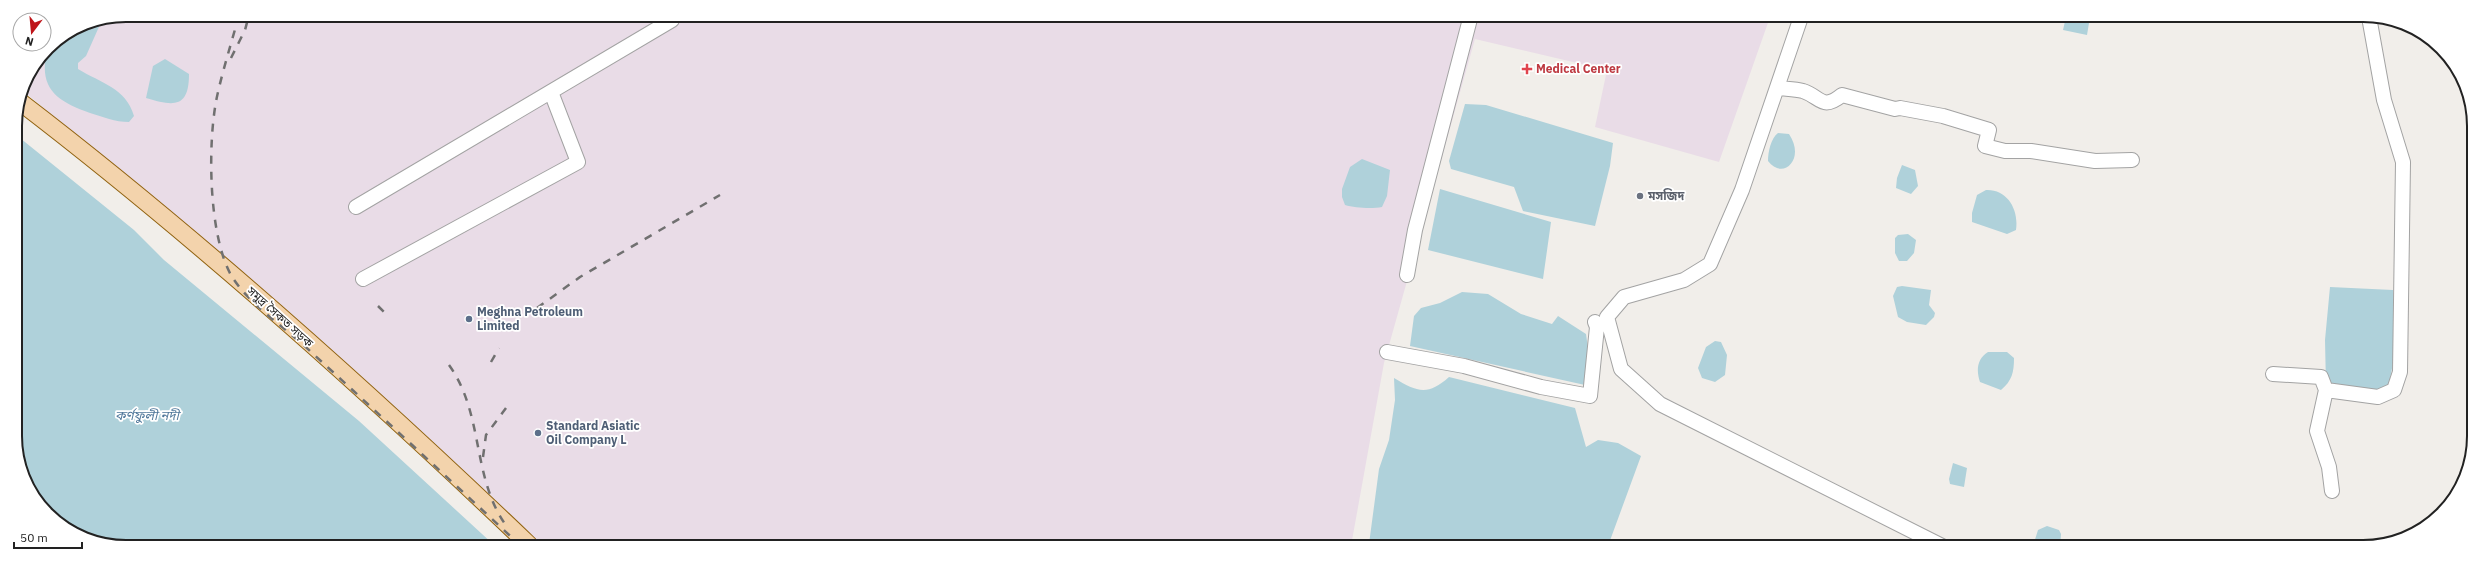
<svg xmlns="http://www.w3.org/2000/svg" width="2489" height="562" font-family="'IBM Plex Sans','Noto Sans Bengali',sans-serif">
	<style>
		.industrial { fill: #e9dce7 }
		.water { fill: #afd1da }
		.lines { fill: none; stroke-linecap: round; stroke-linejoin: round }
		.minor-casing { stroke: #a3a3a3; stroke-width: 16 }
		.major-casing { stroke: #90620f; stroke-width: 19 }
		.minor { stroke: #fff; stroke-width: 14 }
		.major { stroke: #f3d3ac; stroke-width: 17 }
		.rail { stroke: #707070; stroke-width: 2.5; stroke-dasharray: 8 8; stroke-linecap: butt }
		.health-dot { fill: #e0444e; stroke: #fff; stroke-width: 1.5 }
		.worship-dot { fill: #6b7280; stroke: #fff; stroke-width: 1.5 }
		.service-dot { fill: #5c6f8a; stroke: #fff; stroke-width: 1.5 }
		.labels { text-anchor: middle; stroke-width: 3.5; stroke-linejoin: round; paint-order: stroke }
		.health-label { font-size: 12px; font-weight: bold; fill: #be3a42; stroke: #fff; text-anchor: start }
		.worship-label { font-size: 12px; font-weight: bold; fill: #5b616d; stroke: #fff; text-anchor: start }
		.service-label { font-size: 12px; font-weight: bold; fill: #4e5e75; stroke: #fff; text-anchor: start }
		.street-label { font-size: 12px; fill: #222; stroke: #fff }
		.water-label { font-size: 13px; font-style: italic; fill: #4f779a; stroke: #fff }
		.rim { fill: none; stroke: #222; stroke-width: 2 }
	</style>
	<rect width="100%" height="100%" fill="#f1eeea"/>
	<path class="industrial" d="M126 15 1770 17 1719 162 1595 127 1607 70 1475 39 1384 363 1351 546 526 545 149 196 22 90 24 83 48 47 83 23Z"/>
	<path class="water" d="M2066 17H2090L2087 35 2063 30Z
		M102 20 86 56 78 63V69C101 83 126 88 134 116L129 122C115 122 103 117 90 113 55 101 37 87 48 47L83 23Z
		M165 59 189 74C189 109 173 106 146 98L153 66Z
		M1465 104 1486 105 1613 143 1610 166 1595 226 1523 211 1514 187 1451 169 1449 161Z
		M1778 133 1789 134C1806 159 1783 181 1768 161 1768 152 1771 138 1778 133Z
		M15 134 134 230 164 260 359 421 494 545H104L48 515 17 458Z
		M1362 159 1390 170 1387 196 1382 207C1372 209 1355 208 1345 205L1342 197V189L1350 167Z
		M1902 165 1915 170 1918 186 1911 194 1896 188 1897 178Z
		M1440 189 1551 222 1543 279 1428 250Z
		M1986 190C2007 189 2019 209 2016 230L2007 234 1972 222V213L1977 195Z
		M1908 234 1916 240 1914 253 1907 261H1899L1895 253V238L1898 235Z
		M1902 286 1931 290 1929 305 1935 313 1934 317 1926 325 1907 322 1898 317 1893 296 1897 287Z
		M2330 287 2393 290 2397 340 2388 391 2326 386 2325 340Z
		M1462 292 1488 294 1521 314 1552 324 1558 316 1586 334 1589 355 1585 385 1410 346 1414 316 1421 308 1440 303Z
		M1715 341 1721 342 1727 355 1725 375 1715 382 1702 378 1698 368 1706 347Z
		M1988 352H2007L2014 358C2014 372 2012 381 2001 390L1980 382C1976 370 1977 359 1988 352Z
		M1449 377 1575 408 1586 447 1598 440 1618 443 1641 456 1608 546H1365L1369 544 1379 469 1389 440 1395 400 1394 378C1417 392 1428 396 1449 377Z
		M1953 463 1967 468 1964 487 1950 484 1949 479Z
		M2047 526 2059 530 2061 534 2060 547 2033 546 2038 530Z"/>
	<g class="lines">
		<g class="minor-casing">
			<path id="minor" d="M1801 17 1742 190 1710 264 1684 280 1624 297 1607 317 1621 369 1660 404 1942 546
				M1778 88C1786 89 1795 89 1803 91 1821 97 1822 111 1842 95L1895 109 1900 108 1943 116 1989 130 1985 146 2005 151H2031L2095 161 2132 160
				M356 207 672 20
				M1407 275 1415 230 1470 19
				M363 279 578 162 551 92
				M1387 352 1464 366 1541 387 1590 396 1597 327 1595 322
				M2273 374 2321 377 2326 390 2317 431 2329 467 2332 491
				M2326 390 2378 397 2394 390 2400 372 2403 162 2384 100 2369 17"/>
		</g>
		<g class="major-casing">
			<path id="major" d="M19 101C198 238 367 390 529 545"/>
		</g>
		<use href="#minor" class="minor"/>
		<use href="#major" class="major"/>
		<path class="rail" d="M239 15C232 41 224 66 218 92 207 138 208 234 231 275 248 304 286 328 310 351 380 415 450 480 520 545
			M231 58 245 30 249 15
			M378 306 384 312
			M537 308 580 277 720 195
			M491 362 499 348
			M449 365C485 415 471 480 508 528
			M483 457 486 435 506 408"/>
	</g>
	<path class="health-dot" d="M1525 63h4v4h4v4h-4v4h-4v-4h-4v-4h4z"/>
	<circle class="worship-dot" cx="1640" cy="196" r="4"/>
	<g class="service-dot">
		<circle cx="469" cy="319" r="4"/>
		<circle cx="538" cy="433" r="4"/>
	</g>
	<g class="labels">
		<g class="health-label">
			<text x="1536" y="73">Medical Center</text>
		</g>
		<g class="worship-label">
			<text x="1648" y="200">মসজিদ</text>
		</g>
		<g class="service-label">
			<text x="477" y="316">Meghna Petroleum<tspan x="477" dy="14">Limited</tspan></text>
			<text x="546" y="430">Standard Asiatic<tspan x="546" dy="14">Oil Company L</tspan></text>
		</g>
		<g class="street-label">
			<text transform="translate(280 317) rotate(42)" y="4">সমুদ্র সৈকত সড়ক</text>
		</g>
		<g class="water-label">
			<text x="147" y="420">কর্ণফুলী নদী</text>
		</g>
	</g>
	<path d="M0 0H2489V562H0ZM126 22H2363A104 104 0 0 1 2467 126V436A104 104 0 0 1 2363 540H126A104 104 0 0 1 22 436V126A104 104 0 0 1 126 22Z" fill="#fff" fill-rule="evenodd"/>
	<path class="rim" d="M126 22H2363A104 104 0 0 1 2467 126V436A104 104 0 0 1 2363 540H126A104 104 0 0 1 22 436V126A104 104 0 0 1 126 22Z"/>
	<g transform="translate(32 32) rotate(196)"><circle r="19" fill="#ffffff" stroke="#a7a7a7"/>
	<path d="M0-3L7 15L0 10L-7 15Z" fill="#bf1419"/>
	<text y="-6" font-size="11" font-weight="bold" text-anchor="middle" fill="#222222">N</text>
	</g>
	<path d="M14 542v6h68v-6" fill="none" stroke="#222222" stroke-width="2"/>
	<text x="20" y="542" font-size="12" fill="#222222" stroke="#ffffff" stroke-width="3" paint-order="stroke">50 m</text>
</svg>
